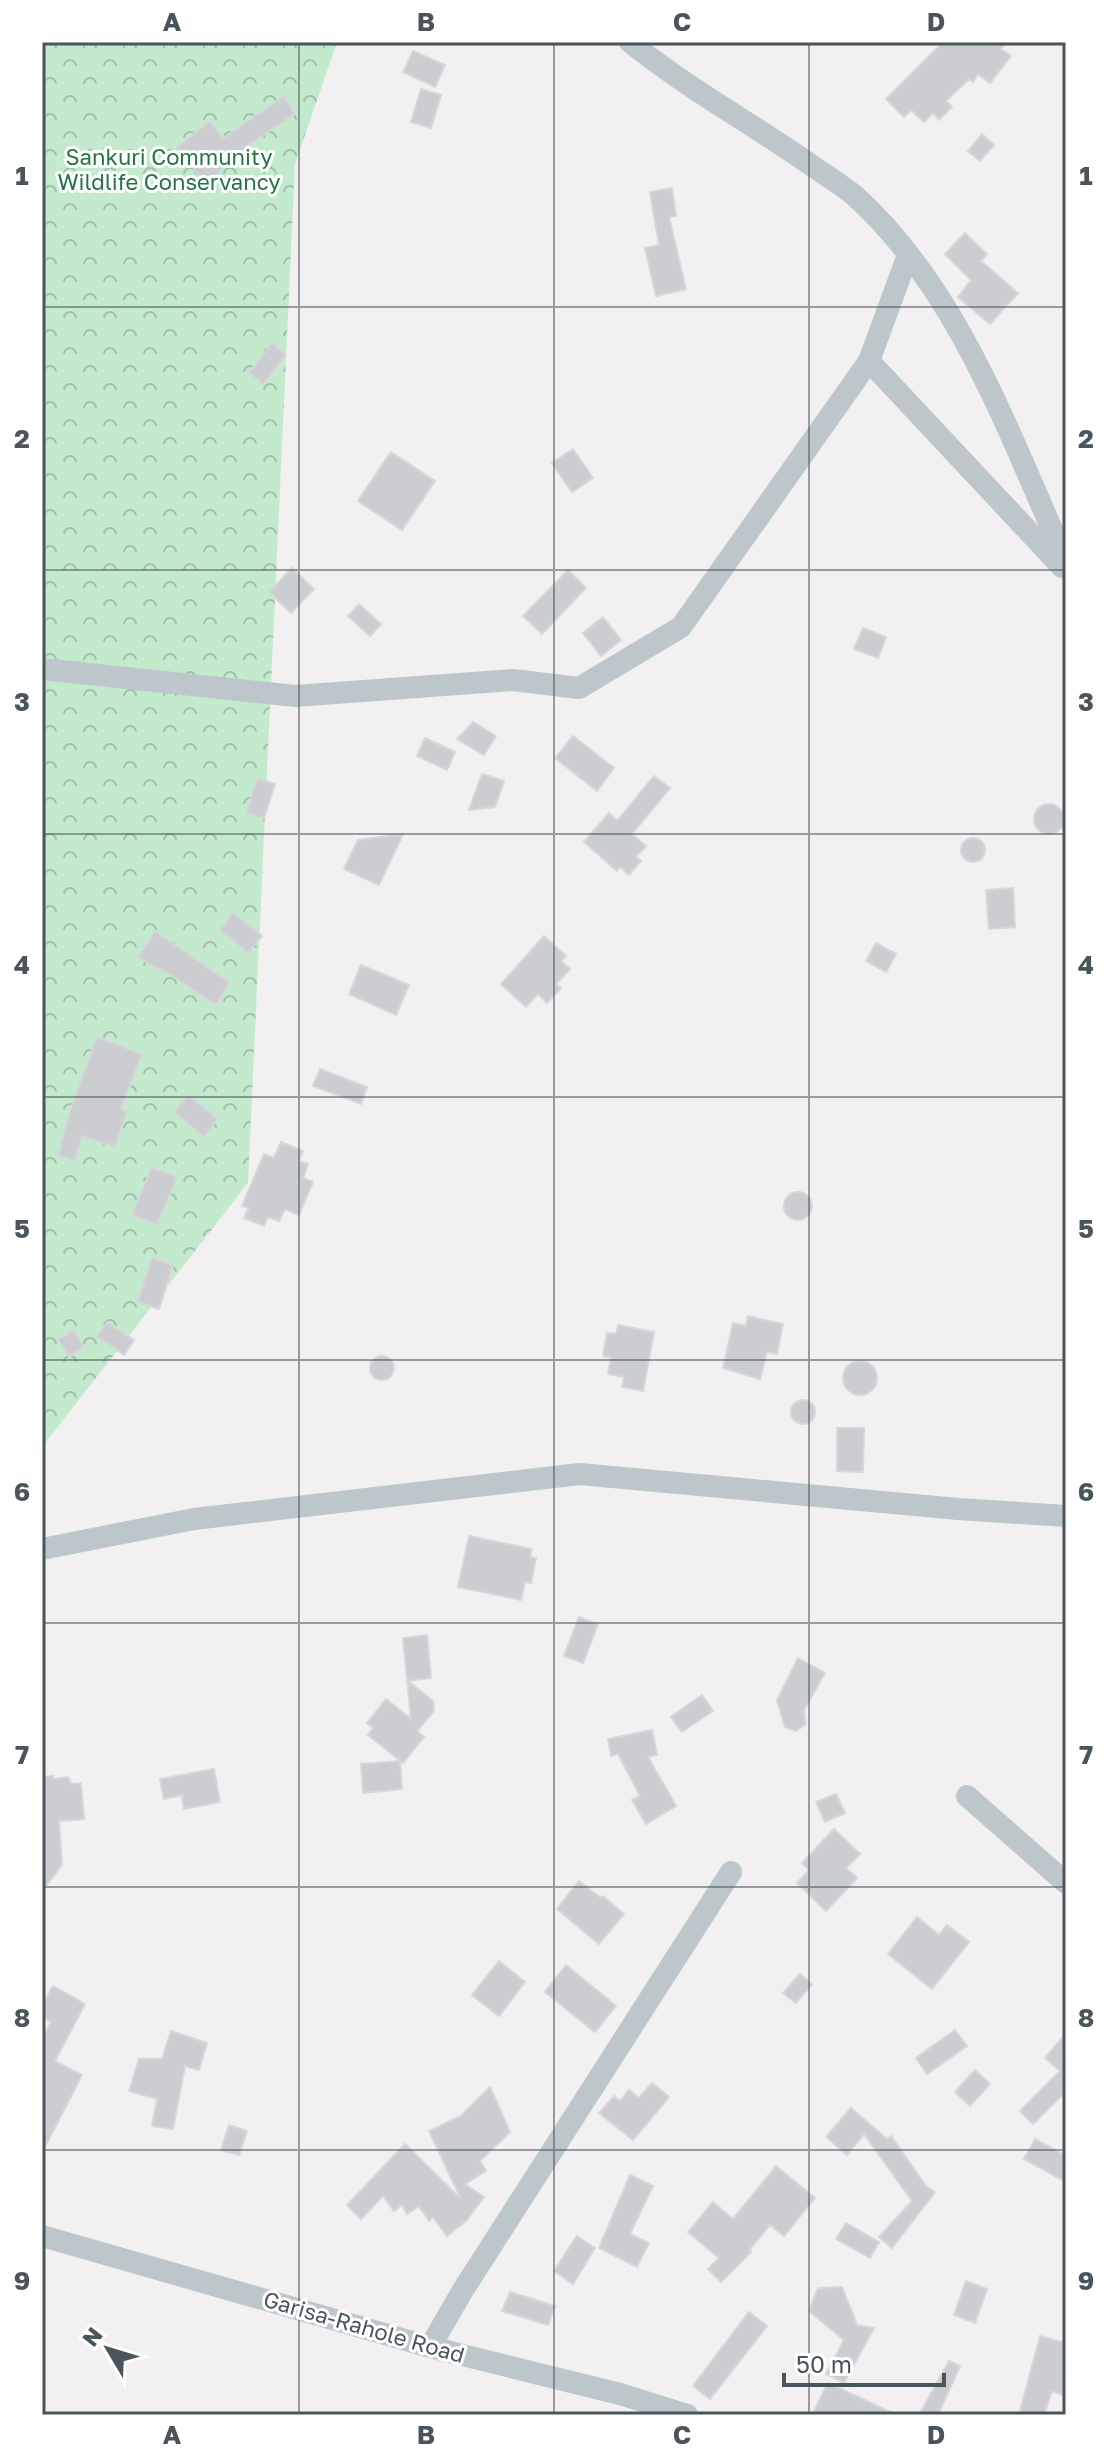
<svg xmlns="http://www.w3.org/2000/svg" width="1108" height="2457" font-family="'Golos Text',sans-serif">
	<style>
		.forest { fill: url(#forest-crowns) }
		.building { fill: #cbcdd1; stroke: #d5d7db; stroke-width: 2 }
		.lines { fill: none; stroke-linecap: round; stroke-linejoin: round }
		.street { stroke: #bdc6cb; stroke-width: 22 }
		.grid { fill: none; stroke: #4a555b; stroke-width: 2; stroke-opacity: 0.55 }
		.labels { text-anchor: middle; stroke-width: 6; stroke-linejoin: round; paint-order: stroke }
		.park-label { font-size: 22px; fill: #237541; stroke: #fff }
		.street-label { font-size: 22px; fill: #4a555b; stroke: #fff }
		.neatline { fill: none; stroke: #4a555b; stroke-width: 3 }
		.grid-label { font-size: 26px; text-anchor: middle; font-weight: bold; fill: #4a555b }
	</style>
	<defs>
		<pattern id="forest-crowns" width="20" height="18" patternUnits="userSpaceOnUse" patternTransform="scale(2)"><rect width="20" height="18" fill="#c4eace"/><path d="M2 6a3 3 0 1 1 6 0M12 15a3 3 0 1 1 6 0" fill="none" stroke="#a1c0aa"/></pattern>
	</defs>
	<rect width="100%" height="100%" fill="#f2f0f1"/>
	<path class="forest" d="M42 42H337L295 164 248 1183 42 1447Z"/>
	<path class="building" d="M943 42H1006L1001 49 1011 56 990 83 978 74 973 82 969 79 946 101 952 107 939 120 933 113 924 122 911 110 904 117 886 99Z
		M413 51 445 65 435 87 403 72Z
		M421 89 441 95 431 128 411 122Z
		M284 96 295 114 246 147 247 150 205 183 177 147 210 121 223 138Z
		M982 134 994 145 980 161 968 151Z
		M672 188 676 216 669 217 686 289 656 296 645 248 659 245 650 192Z
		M965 233 987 254 981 261 1018 293 990 324 958 297 971 280 945 254Z
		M272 343 286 355 263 384 249 373Z
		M573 449 593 478 572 492 552 463Z
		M391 452 435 481 402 530 358 501Z
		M292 568 314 589 291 613 269 592Z
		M568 570 586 588 542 634 523 616Z
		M359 604 381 624 370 636 348 616Z
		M603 617 621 640 601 656 583 633Z
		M863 628 886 637 878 658 854 649Z
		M473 722 496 736 484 755 457 739Z
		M573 736 614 768 597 791 555 758Z
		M425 738 455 752 447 770 417 756Z
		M482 774 504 781 495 807 469 810Z
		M654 776 670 788 632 834 646 846 636 857 641 861 629 875 620 867 617 871 584 842 609 813 617 821Z
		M257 779 275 784 264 818 246 813Z
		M1034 819a15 15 0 1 1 30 0a15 15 0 1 1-30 0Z
		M403 834 379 885 344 869 358 840Z
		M961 850a12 12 0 1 1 24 0a12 12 0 1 1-24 0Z
		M1013 888 1015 927 989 929 986 890Z
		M233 913 262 936 248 953 220 930Z
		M155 931 230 983 216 1005 161 969 160 970 138 957Z
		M544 936 566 956 561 961 570 969 556 984 561 988 547 1003 538 994 526 1007 501 984Z
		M876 943 896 954 886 972 866 961Z
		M361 965 409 985 396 1015 349 994Z
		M97 1037 142 1054 121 1109 127 1111 115 1147 82 1136 75 1161 58 1156 70 1110Z
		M320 1069 367 1087 361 1104 313 1086Z
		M188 1095 218 1119 204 1137 174 1112Z
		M281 1142 303 1151 299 1161 308 1164 303 1178 313 1182 299 1215 285 1209 279 1221 268 1217 264 1226 244 1218 249 1208 242 1206 264 1154 274 1158Z
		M151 1167 177 1177 157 1225 132 1215Z
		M784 1206a14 14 0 1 1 28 0a14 14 0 1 1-28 0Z
		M151 1258 173 1265 159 1309 138 1302Z
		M748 1316 783 1324 777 1354 767 1352 760 1379 723 1368 733 1323 746 1326Z
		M107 1322 134 1340 124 1355 97 1336Z
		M618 1325 654 1332 643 1391 622 1387 624 1377 608 1374 611 1358 603 1356 607 1333 616 1334Z
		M73 1330 84 1346 69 1357 58 1340Z
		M370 1368a12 12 0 1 1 24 0a12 12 0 1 1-24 0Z
		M843 1378a17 17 0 1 1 34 0a17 17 0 1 1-34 0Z
		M791 1412a12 12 0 1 1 24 0a12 12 0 1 1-24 0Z
		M837 1428H864L863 1472 837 1471Z
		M469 1536 532 1549 530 1557 536 1558 531 1583 525 1582 521 1600 458 1587Z
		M579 1617 598 1624 583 1663 564 1656Z
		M427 1635 431 1678 408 1681 433 1701 434 1711 417 1731 424 1737 403 1763 368 1735 373 1728 367 1723 386 1699 411 1719 403 1638Z
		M798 1658 825 1673 804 1710 806 1724 796 1731 785 1727 777 1700Z
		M702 1695 713 1711 682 1732 671 1717Z
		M652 1730 657 1755 648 1757 676 1806 646 1824 632 1800 640 1796 618 1754 611 1756 608 1739Z
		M400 1761 402 1789 363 1793 361 1764Z
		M214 1769 220 1802 184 1809 182 1795 164 1799 160 1779Z
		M53 1776V1779L68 1777 71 1784 81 1783 84 1819 59 1821 62 1865 42 1891V1777Z
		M836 1794 845 1813 825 1822 816 1802Z
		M834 1829 860 1854 846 1868 857 1878 826 1911 797 1883 809 1870 802 1863Z
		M579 1881 601 1898 603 1896 624 1914 599 1944 557 1909Z
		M917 1917 939 1935 947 1925 969 1942 932 1989 888 1954Z
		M499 1961 525 1982 499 2016 472 1995Z
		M566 1965 616 2006 595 2032 545 1992Z
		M800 1974 812 1984 796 2003 783 1993Z
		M53 1986 85 2004 55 2061 82 2075 42 2153V2040L51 2022 42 2017V2005Z
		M955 2030 967 2046 927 2074 916 2058Z
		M171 2031 207 2043 199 2070 185 2066 173 2129 152 2126 157 2099 129 2091 139 2059H162Z
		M1066 2033V2091L1033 2124 1020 2111 1060 2071 1045 2058Z
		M975 2070 990 2084 970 2106 955 2092Z
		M652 2083 669 2097 633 2140 599 2113 614 2096 620 2101 629 2090 639 2098Z
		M490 2087 510 2132 480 2161 486 2171 465 2184 484 2197 466 2221 447 2236 433 2217 429 2221 419 2206 407 2214 402 2205 394 2211 383 2196 361 2219 347 2205 405 2144 461 2199 429 2131 461 2116Z
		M851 2108 887 2139 891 2136 926 2186 935 2192 892 2248 879 2237 912 2201 864 2134 847 2155 826 2137Z
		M229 2125 247 2131 239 2155 221 2150Z
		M1035 2139 1066 2156V2182L1024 2159Z
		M776 2166 815 2198 784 2236 770 2225 749 2250 751 2252 721 2282 708 2269 719 2258 688 2232 713 2202 733 2219Z
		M630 2175 653 2186 630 2234 649 2243 637 2267 599 2248Z
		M846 2223 879 2242 870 2258 836 2239Z
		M577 2236 595 2248 573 2284 554 2271Z
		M966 2281 987 2289 975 2323 954 2315Z
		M842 2287 857 2325 874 2328 844 2383 826 2374 844 2340 809 2311 818 2288Z
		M510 2292 555 2306 548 2325 502 2311Z
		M749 2312 767 2326 710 2399 693 2386Z
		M1040 2336 1066 2343V2396L1052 2391 1044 2415H1019Z
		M949 2361 960 2366 938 2415H919Z
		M828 2383 897 2415H812Z"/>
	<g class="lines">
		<path class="street" d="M630 42C687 88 751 123 811 165 825 175 842 185 855 196 960 291 1009 435 1066 561
			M869 361 1062 567
			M42 669 295 696 513 680 579 688 681 627 869 361 908 255
			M42 1549 194 1519 580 1474 958 1509 1066 1516
			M967 1796 1066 1883
			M42 2236 430 2347 620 2394 687 2415
			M430 2347 463 2290 731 1872"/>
	</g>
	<path class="grid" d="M299 42V2415M554 42V2415M809 42V2415M42 307H1066M42 570H1066M42 834H1066M42 1097H1066M42 1360H1066M42 1623H1066M42 1887H1066M42 2150H1066"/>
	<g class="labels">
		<g class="park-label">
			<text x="169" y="165">Sankuri Community<tspan x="169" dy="25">Wildlife Conservancy</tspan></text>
		</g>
		<g class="street-label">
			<text transform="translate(364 2327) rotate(16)" y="8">Garisa-Rahole Road</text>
		</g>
	</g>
	<rect width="1108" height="2457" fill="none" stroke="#ffffff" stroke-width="88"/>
	<g transform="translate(108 2349) rotate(308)" stroke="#ffffff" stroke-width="6" paint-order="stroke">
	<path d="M0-6L14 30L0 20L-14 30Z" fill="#4a555b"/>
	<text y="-12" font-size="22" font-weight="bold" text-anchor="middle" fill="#4a555b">N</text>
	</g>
	<path d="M784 2373v12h160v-12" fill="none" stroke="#4a555b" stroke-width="4"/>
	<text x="796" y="2373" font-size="24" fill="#4a555b" stroke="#ffffff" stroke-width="6" paint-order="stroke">50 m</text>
	<rect x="44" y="44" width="1020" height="2369" class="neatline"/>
	<g class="grid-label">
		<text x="172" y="31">A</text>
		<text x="426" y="31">B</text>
		<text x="682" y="31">C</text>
		<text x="936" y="31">D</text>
		<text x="22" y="185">1</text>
		<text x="1086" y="185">1</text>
		<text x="22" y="448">2</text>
		<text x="1086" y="448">2</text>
		<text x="22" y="711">3</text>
		<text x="1086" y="711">3</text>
		<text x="22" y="974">4</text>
		<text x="1086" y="974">4</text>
		<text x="22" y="1238">5</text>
		<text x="1086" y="1238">5</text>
		<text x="22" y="1501">6</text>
		<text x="1086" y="1501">6</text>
		<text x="22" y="1764">7</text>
		<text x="1086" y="1764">7</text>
		<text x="22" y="2027">8</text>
		<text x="1086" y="2027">8</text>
		<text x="22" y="2290">9</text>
		<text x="1086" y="2290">9</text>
		<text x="172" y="2444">A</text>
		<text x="426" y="2444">B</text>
		<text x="682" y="2444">C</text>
		<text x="936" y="2444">D</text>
	</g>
</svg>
